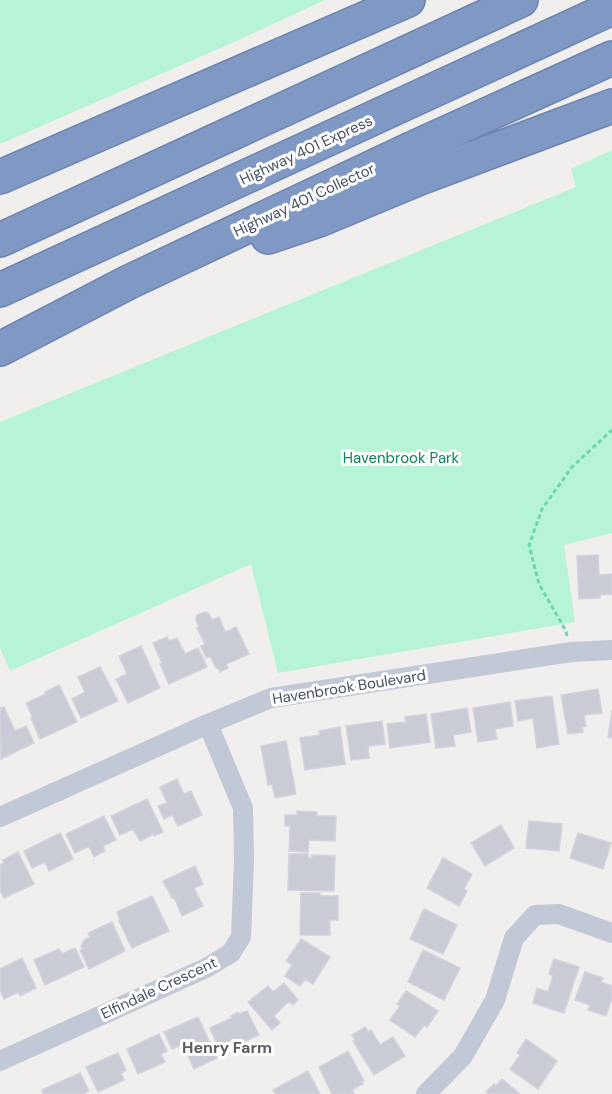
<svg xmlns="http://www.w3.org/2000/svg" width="612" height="1094" font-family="'DM Sans',sans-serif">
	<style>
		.green { fill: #b7f4d5 }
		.building { fill: #caccd5; stroke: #d2d3db; stroke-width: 1.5 }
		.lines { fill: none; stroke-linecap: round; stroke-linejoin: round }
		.motorway-casing { stroke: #6b84af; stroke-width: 36 }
		.path { stroke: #6bd7ad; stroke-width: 3; stroke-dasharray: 4.5 3; stroke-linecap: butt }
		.minor { stroke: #c0c9d5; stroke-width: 20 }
		.motorway { stroke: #8099c4; stroke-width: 33 }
		.labels { text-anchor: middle; stroke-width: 6; stroke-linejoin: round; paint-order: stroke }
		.street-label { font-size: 15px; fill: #444f5e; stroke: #fff }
		.park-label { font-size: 15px; fill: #0b8354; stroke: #fff }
		.neighbourhood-label { font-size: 16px; font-weight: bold; fill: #5a5e64; stroke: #fff }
	</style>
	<rect width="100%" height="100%" fill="#f1eeee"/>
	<path class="green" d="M0 0H325L232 43 0 144Z
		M612 150V533L564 545 575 622 278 673 251 564 10 671 0 648V422L576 187 571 169Z"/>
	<path class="building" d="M598 555 599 575 612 574V594L600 595V598L579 599 577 556Z
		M205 612 209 614 212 620 219 617 225 632 236 627 249 654 226 664 228 668 220 672 218 668H216L210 656 206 658 201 646 205 644 197 628 199 627 196 620 197 615Z
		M167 637 169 641 177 638 185 654 198 648 207 667 169 684 160 664 162 663 153 643Z
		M141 646 160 688 128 703 116 679 127 674 119 656Z
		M100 667 118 701 81 718 72 699 85 692 78 677Z
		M59 685 77 722 40 739 31 718H33L26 703 46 694 45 692Z
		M598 689 602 713 584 715 586 726 582 727 583 732 568 734 561 695Z
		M552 696 559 744 537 748 533 718 518 721 515 701Z
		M510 702 513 726 495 729 497 739 478 742 473 708Z
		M4 707 15 731 26 726 34 743 1 759 0 708Z
		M467 708 471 732 453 735 455 746 436 748 431 714Z
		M612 710V738L608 737Z
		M426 714 430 742 390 748 387 724 406 722 405 717Z
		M382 721 385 744 368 746 369 758 351 760 346 726Z
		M340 727 345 764 305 770 300 738 320 735 319 731Z
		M286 741 296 794 275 798 272 784 268 785 261 746Z
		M177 779 184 794 191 791 202 815 178 826 172 815 164 819 158 806 167 803 160 787Z
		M147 799 163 832 154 836 153 834 140 841 133 829 120 835 111 816Z
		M297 811 317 812V816H336L335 841 309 840 308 852 289 851 290 826H285V815H297Z
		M104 816 116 840 103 846 105 851 94 857 89 846 75 853 66 834Z
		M529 821 562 824 559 851 526 848Z
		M501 825 514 848 485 866 471 843Z
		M60 833 73 859 49 871 45 862 32 868 24 851Z
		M578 833 611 843 603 869 570 858Z
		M18 852 34 884 4 898 0 890V865L4 863 3 860Z
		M289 854H308V858H312V855L335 856 334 891 288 890Z
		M443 858 472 874 464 889 467 891 459 906 427 888Z
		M195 866 203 884 194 888 203 906 182 916 174 897 172 898 163 881Z
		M301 893H320V896H338V920H330V935H300Z
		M152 896 169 931 132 948 119 921 120 920 117 912Z
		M424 909 457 925 443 954 410 939Z
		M112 922 125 951 89 969 80 950 82 949 81 946 84 940 90 937 88 933Z
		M301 939 330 957 313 984 305 979 300 986 285 976 292 965 286 961Z
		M75 948 84 967 45 985 34 960 59 949 62 954Z
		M423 950 460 968 444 1000 408 982Z
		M22 958 36 988 20 996 18 992 4 999 0 989V969Z
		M554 959 579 967 564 1013 533 1003 537 988 548 992 553 976 549 974Z
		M585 972 603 978 601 982 612 986V998L606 1016 588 1010 590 1005 575 1000Z
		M284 983 298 1000 293 1005 289 1001 274 1016 280 1023 272 1030 248 1002 268 986 273 992Z
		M406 991 438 1011 427 1027 424 1025 415 1037 390 1020 400 1006 397 1004Z
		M247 1011 259 1035 234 1046 232 1040 218 1047 210 1028 232 1018 231 1016 238 1012 239 1014Z
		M198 1017 217 1058 194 1069 183 1044 172 1049 164 1032Z
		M365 1027 368 1032 371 1030 380 1045 393 1037 405 1056 374 1075 353 1041 355 1040 352 1035Z
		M159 1034 167 1051 161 1054 165 1062 138 1074 127 1049Z
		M526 1039 557 1061 538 1089 510 1069 520 1055 517 1053Z
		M348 1051 364 1081 362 1082 363 1084 357 1087H355L356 1088 352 1090 354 1093 351 1094H332L319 1067Z
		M118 1053 126 1070 121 1073 124 1080 98 1092 86 1067Z
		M308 1071 320 1094H276L273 1090Z
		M80 1073 89 1091 83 1094H43L42 1090Z
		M502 1079 520 1094H488L486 1092 494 1084 496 1086Z"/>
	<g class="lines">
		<g class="motorway-casing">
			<path id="motorway" d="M0 177 408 0
				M268 237 319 220 420 178 612 106
				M0 240 521 0
				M0 290 612 8
				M0 349 129 282 409 150 612 58"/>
		</g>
		<path class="path" d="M567 636 566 631 539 584 529 545 542 509 572 467 612 430"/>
		<path class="minor" d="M0 817 208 724 271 698 571 652 612 650
			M0 1061 206 968 231 953 241 937 244 860 243 808 208 724
			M426 1094 463 1056 495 1000 514 938 535 915 559 914 612 933"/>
		<use href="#motorway" class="motorway"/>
	</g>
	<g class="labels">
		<g class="street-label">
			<text transform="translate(306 150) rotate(-25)" y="5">Highway 401 Express</text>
			<text transform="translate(304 200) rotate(-25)" y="5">Highway 401 Collector</text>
			<text transform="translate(349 687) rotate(-9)" y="5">Havenbrook Boulevard</text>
			<text transform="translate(159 988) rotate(-25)" y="5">Elfindale Crescent</text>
		</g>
		<g class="park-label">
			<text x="401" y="463">Havenbrook Park</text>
		</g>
		<g class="neighbourhood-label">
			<text x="227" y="1053">Henry Farm</text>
		</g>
	</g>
</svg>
